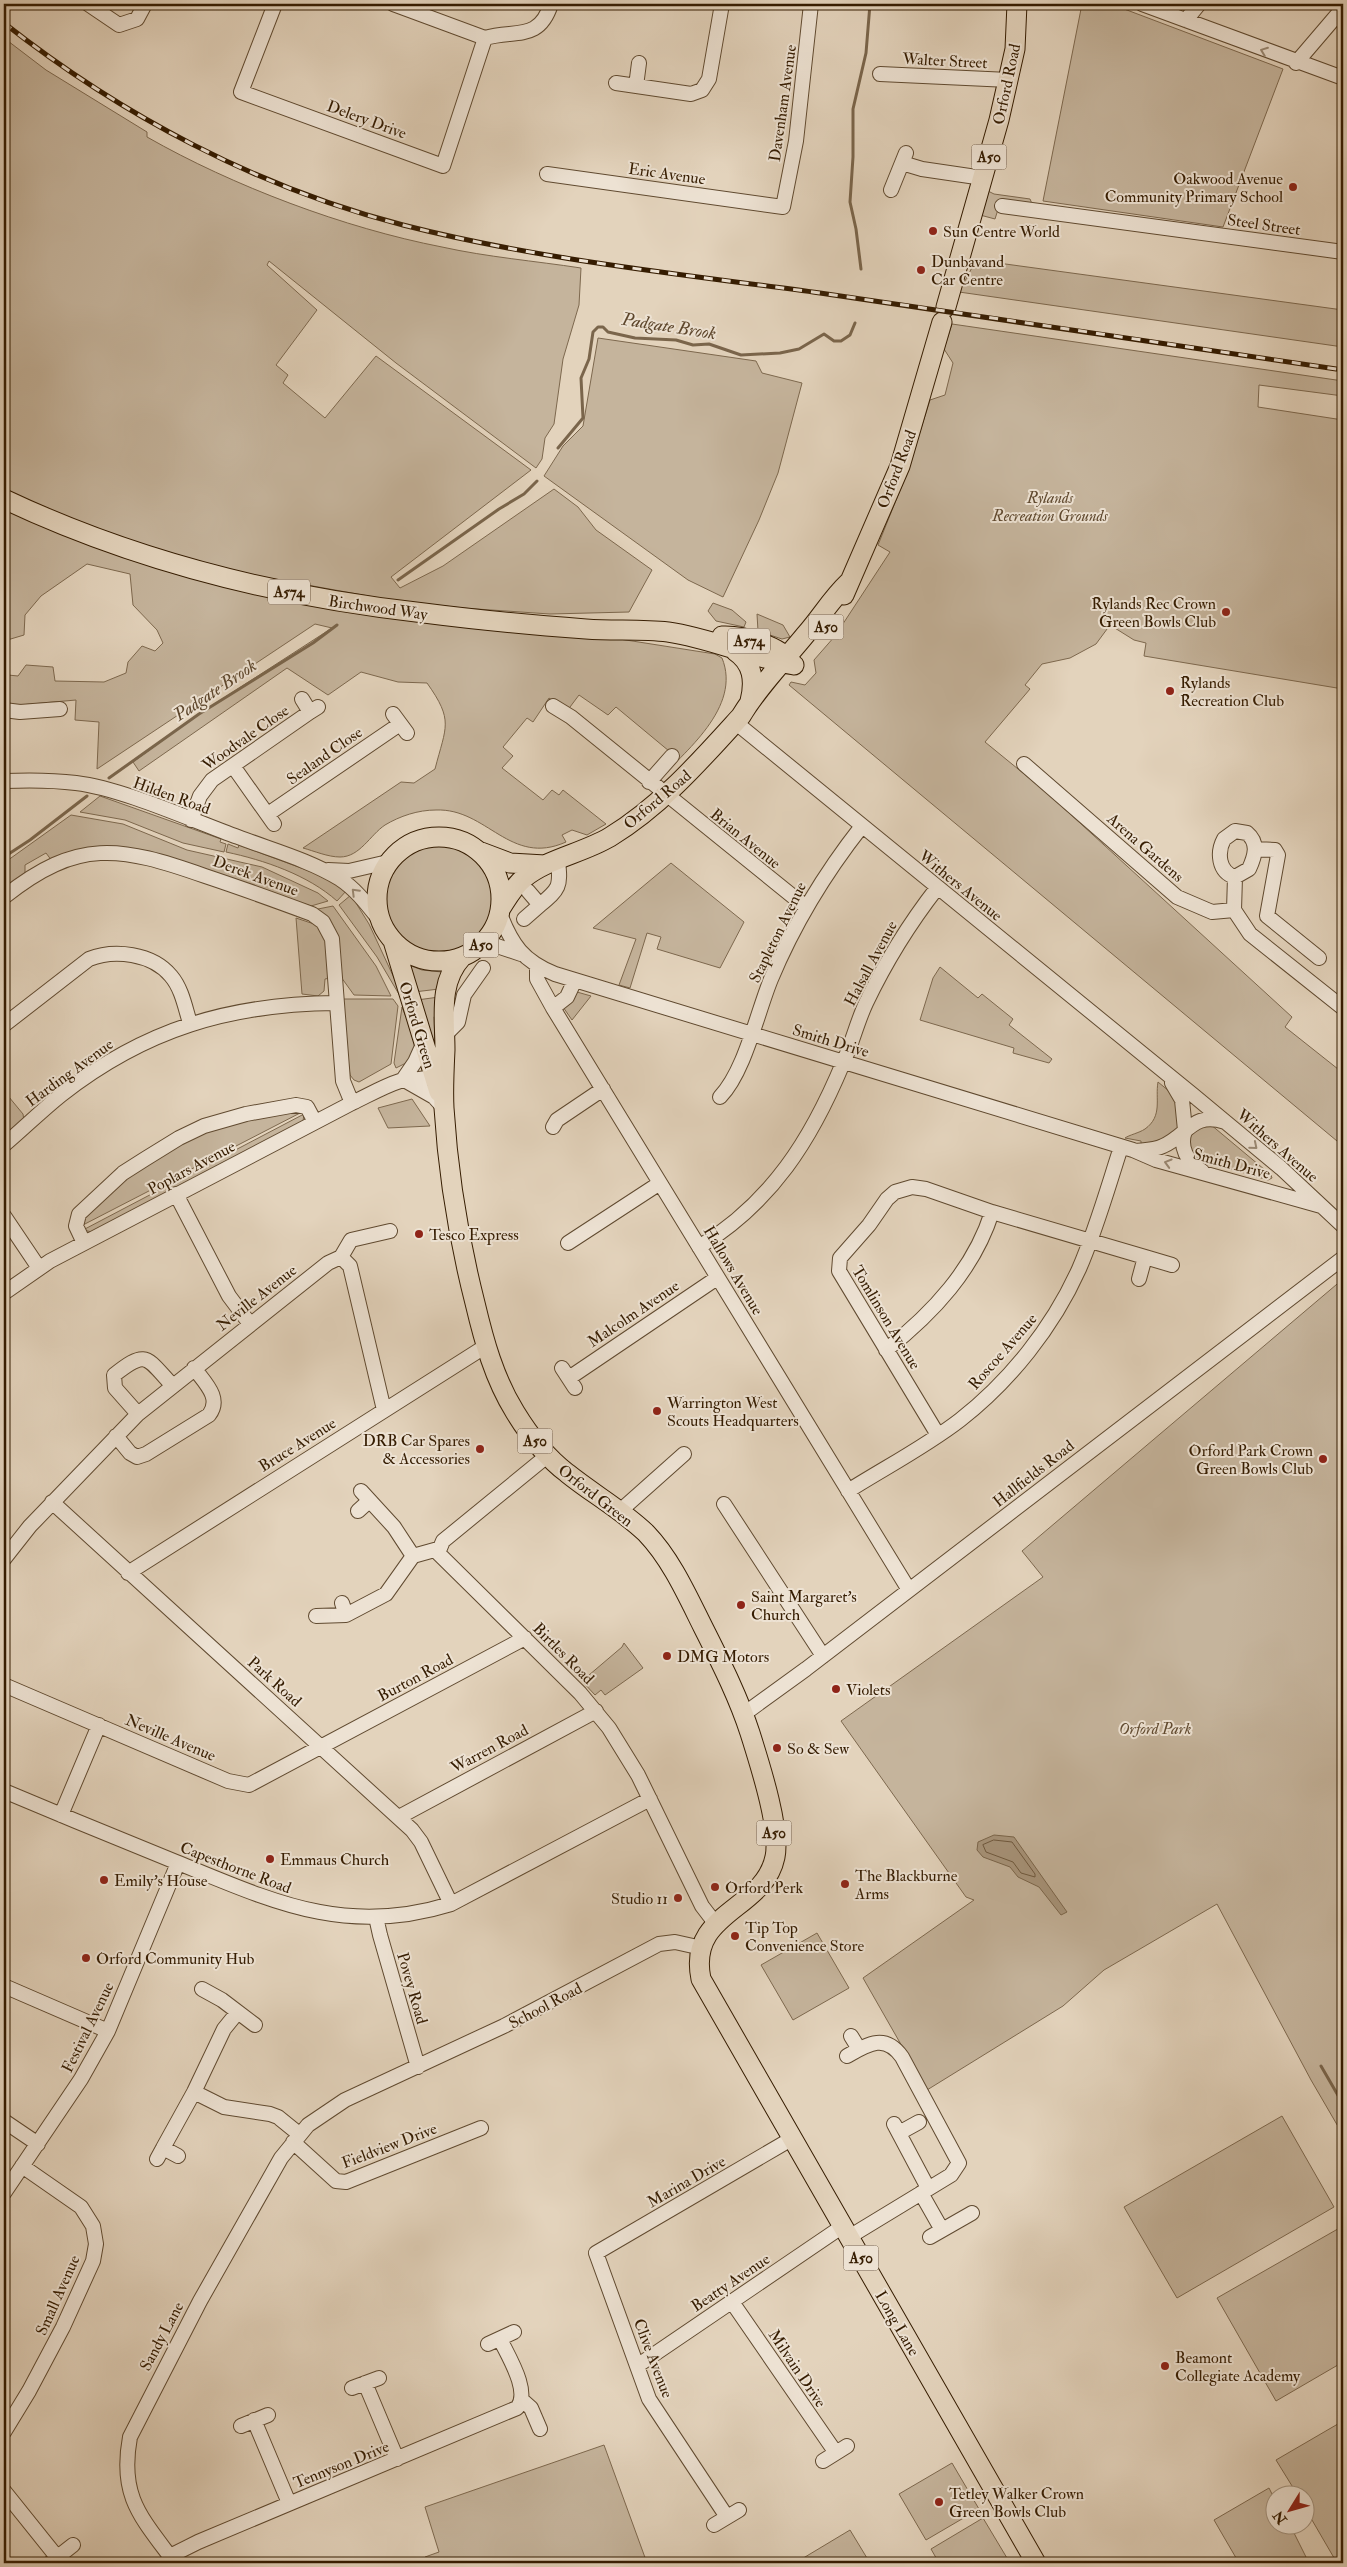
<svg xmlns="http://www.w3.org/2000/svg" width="1347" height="2567" font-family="'IM FELL Double Pica',serif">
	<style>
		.green { fill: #c5b49c; stroke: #7d684e }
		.water { fill: #a8957c; stroke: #7a654b }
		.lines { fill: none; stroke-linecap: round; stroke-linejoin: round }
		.shore { stroke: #6e583e; stroke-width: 1 }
		.stream { stroke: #7a654b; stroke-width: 3 }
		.minor-casing { stroke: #604a30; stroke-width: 16 }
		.major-casing { stroke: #351c01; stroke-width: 21 }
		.minor { stroke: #ede2d3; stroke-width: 14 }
		.major { stroke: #e3d3bc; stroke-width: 19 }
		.rail-casing { stroke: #351c01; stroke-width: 5 }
		.rail { stroke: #ede2d3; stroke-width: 3; stroke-dasharray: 9; stroke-linecap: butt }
		.oneway { stroke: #9a8974 }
		.poi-dot { fill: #8f2418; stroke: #ede2d3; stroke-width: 2 }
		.labels { text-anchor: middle; stroke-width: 4; stroke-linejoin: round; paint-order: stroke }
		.shield { fill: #ede2d3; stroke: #6c5740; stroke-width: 1 }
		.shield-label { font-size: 15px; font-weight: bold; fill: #351c01 }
		.street-label { font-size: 16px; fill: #351c01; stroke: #ede2d3 }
		.poi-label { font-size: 16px; fill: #351c01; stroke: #ede2d3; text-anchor: start }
		.park-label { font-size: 16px; font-style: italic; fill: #604a30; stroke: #ede2d3 }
		.water-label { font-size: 18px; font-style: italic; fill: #5d462c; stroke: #ede2d3 }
	</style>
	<rect width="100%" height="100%" fill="#e3d3bc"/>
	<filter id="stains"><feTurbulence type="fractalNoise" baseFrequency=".004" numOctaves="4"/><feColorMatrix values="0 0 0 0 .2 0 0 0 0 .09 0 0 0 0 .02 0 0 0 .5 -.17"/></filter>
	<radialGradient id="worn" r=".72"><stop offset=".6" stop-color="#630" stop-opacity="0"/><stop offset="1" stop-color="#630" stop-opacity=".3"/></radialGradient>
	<path class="green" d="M1082 4H1111L1283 69 1223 227 1043 201Z
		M4 38 46 70 147 132V137C233 186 344 228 442 247 487 257 535 261 581 268L579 305 563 359 554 424 545 438 542 459 536 468 396 363 269 261 267 265 317 310 276 365 288 375 283 383 325 418 376 356 531 470 391 577 400 588 443 566 554 489 578 507 596 530 652 570 629 612 550 614 462 608 385 599 224 570 145 549 4 492Z
		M986 190 994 194 1030 199 1033 206 1000 203 995 219 980 215Z
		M976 260 1343 310V347L959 292Z
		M952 324 1343 381V396L1259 385 1258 407 1343 420V689L1144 656 1146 643 1134 640 1110 625 1096 644 1070 658 1042 664 1025 685 1030 689 985 742 1045 791 1292 1017 1285 1027 1343 1073V1146L789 685 791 682 805 685 816 673 814 660 835 636 890 552 878 545 907 473 930 400 945 395 953 363 944 349Z
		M598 338 756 361 762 373 802 383 778 473 759 520 723 597 688 580 544 476 563 446 583 426Z
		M4 507 174 569 715 654 722 658C742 707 685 752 655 783L675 756 616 707 608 715 579 695 567 711 549 698 533 722 527 718 503 747 513 756 502 768 543 800 552 790 559 795 563 790 606 824 587 835 572 830 562 835 566 842C510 867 487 808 436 810 418 810 400 816 385 825 370 835 360 857 340 857 328 857 314 851 303 848L401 782 414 783 435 769C446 726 454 721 427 683L398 682 361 672 328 695 287 668 139 771 133 762 199 714 332 628 315 624 97 769 99 722 75 720 76 700 20 705 4 704V666L8 675 18 676 26 665 53 667 55 681 104 682 126 673 128 662 142 646 155 651 163 643 157 630 133 605 130 574 87 564 41 596 25 615 24 635 4 641Z
		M713 603 732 610 746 622 744 627 716 621 708 611Z
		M757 614 783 625 790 637 782 639 758 631Z
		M100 796 221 839 220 842 226 844 224 852 183 843 125 820 80 812Z
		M71 815 123 824 187 850 262 867 318 893 328 901 311 906 157 855 52 861 46 853 25 865V875L4 891V863Z
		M383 898a56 56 0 1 1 112 0a56 56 0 1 1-112 0Z
		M228 844 238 848 239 845 320 875 347 890 337 901C308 875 264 860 226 852Z
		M671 863 744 922 720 968 657 949 661 937 647 933 630 988 619 985 636 939 593 928Z
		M351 895 369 924 402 995 400 996 377 957 339 905Z
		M333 906 376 966 391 996 354 995 341 977 317 914 318 909Z
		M296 918 320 926 326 937 330 978 325 979 324 991 318 996 302 994Z
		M406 964 422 970 442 972 439 989 414 992Z
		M940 967 978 998 982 994 1013 1019 1009 1025 1052 1059 1049 1063 1013 1053 1014 1048 920 1020 933 978Z
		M577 992 591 996 572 1020 563 1007Z
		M439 997 438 1012 434 1017 435 1046 431 1047 417 1000Z
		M340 999H393L398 1006 391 1064 359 1082 354 1080 350 1075Z
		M402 1007 406 1017 410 1019 416 1047 408 1062 396 1068 394 1063Z
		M1158 1082 1175 1096C1176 1104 1180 1116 1179 1124 1176 1139 1153 1142 1141 1144V1141L1125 1138C1129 1135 1139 1133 1145 1129 1163 1116 1155 1099 1158 1082Z
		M4 1091 23 1114 24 1121 4 1140Z
		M412 1099 430 1126 388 1128 378 1108Z
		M297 1110 302 1112 81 1226 82 1219C122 1179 167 1144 221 1126 245 1118 272 1115 297 1110Z
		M304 1114 303 1121 92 1232 83 1230Z
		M1210 1124 1271 1175 1272 1178 1268 1180 1191 1157C1182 1138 1194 1129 1210 1124Z
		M1343 1279V2135L1311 2080 1217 1904 1104 1970 1063 2006 927 2090 863 1978 974 1900 966 1897 841 1721 1043 1577 1022 1551Z
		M624 1643 643 1668 605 1695 601 1690 595 1695 582 1681 622 1647Z
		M817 1933 849 1988 793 2020 761 1965Z
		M1282 2116 1334 2207 1177 2298 1124 2207Z
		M1343 2226V2362L1276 2401 1217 2298Z
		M1343 2421V2563H1337L1305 2508 1304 2494H1297L1276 2460Z
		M604 2445 647 2563H429L425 2557 439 2552 425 2507Z
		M952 2463 979 2509 926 2540 899 2494Z
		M1269 2488 1274 2498V2524L1290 2525 1309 2563H1239L1214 2520Z
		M983 2518 1010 2563H939L931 2549Z
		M850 2530 870 2563H795Z"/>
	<path class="water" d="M994 1835 1014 1837 1067 1912 1061 1915 1039 1887 1018 1877 1010 1867 983 1857 977 1850 978 1842Z"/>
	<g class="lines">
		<path class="shore" d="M994 1840 1012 1842 1035 1874V1877L1021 1873 1013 1862 986 1852 983 1845Z"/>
		<path class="stream" d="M861 269 856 229 850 202 853 157V109L866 53 870 4
			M558 448 583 418 581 378 589 359 593 332 598 327H603L608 332 635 338 676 340 693 345 709 344 741 355 780 353 799 349 824 334 834 341H841L850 335 855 323
			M398 580 499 509 524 494 537 481
			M109 778 199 714 313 643 337 625
			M4 857 30 840 87 796
			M1321 2066 1343 2104"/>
		<g class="minor-casing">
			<path id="minor" d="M88 4 119 25 137 19 145 4
				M275 4 241 92 443 166 485 38
				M393 4 485 38C515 29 539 42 551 4
				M1142 4 1343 78
				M1186 20 1199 4
				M1296 63 1343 8
				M880 74 1009 80
				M616 83 691 94 702 90 709 79 722 4
				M636 86 639 63
				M902 163 922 169 983 178
				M547 174 783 207 796 141 811 4
				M891 190 906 153
				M1002 206 1343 252
				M302 699 310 712 318 707
				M553 706 571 717 806 907
				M4 710 20 712 60 709
				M393 714 407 733
				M735 722 1193 1095 1281 1168 1343 1226
				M1024 764 1177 897 1212 912 1234 910 1250 934 1343 1008
				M233 766 274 824
				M4 781C28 780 52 780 76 783 124 789 191 820 238 837 272 850 309 860 340 879 357 890 369 907 382 923
				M649 782 672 756
				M268 814 400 724
				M191 820 200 796 212 780 310 712
				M1235 831 1247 833C1259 843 1255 856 1249 869L1235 877C1218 872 1217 852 1224 839Z
				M1255 849 1275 850 1278 855 1267 916 1319 958
				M328 870 349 871 388 862
				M4 897C78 838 120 846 205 876 241 888 277 901 312 914L323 922 332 939 343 1081 352 1103
				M540 905C559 889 561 887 558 861
				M1234 910 1235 877
				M500 914C512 945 523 961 555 974L1133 1150 1156 1160 1321 1206
				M524 919 540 905 528 891
				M479 947 497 946 521 954
				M537 967V979L553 1008 909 1590
				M553 1008 567 997 575 980
				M4 1025 89 959C114 949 152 953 171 976 182 989 185 1007 190 1023
				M445 1035 458 1022 464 995 483 968
				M402 1081 415 1062 424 1042
				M406 1081 434 1097 443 1107
				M1172 1083 1182 1100 1185 1130
				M720 1097C745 1071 757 1013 771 979 794 924 825 873 862 826
				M553 1127 557 1120 603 1089
				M1185 1131C1179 1147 1187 1162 1202 1171
				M4 1145C23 1129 41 1111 61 1095 145 1029 230 1004 336 1003
				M1136 1151C1145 1150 1155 1150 1163 1146 1188 1135 1193 1111 1225 1122
				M176 1194 229 1296 250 1324
				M4 1216 39 1268
				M84 1243 76 1226 79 1214 123 1173 145 1159 179 1138 204 1126 246 1114 296 1105 307 1107 315 1122
				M568 1243 660 1183
				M699 1247C772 1202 811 1140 843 1063 852 1044 857 1022 866 1003 886 961 909 924 937 888
				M341 1257 351 1240 390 1231
				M1139 1279 1145 1257 1172 1265
				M4 1293 50 1261 352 1103C367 1096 384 1086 400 1081 414 1078 430 1082 441 1069
				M886 1350C933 1313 974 1269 992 1212
				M562 1368 575 1388
				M569 1378 717 1278
				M138 1414 115 1388 114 1375C147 1349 146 1357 172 1385
				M938 1435 839 1271 840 1258 869 1225 887 1199 895 1192 912 1187 926 1189 992 1212 1145 1257
				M116 1436 130 1453 137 1457 146 1454 209 1415C222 1398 205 1383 194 1368
				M547 1456 443 1541 438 1553 580 1693 609 1728 638 1775 702 1906 715 1923
				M848 1491C886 1467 925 1447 960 1420 1010 1381 1053 1327 1079 1269 1096 1230 1108 1187 1121 1147
				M52 1502 412 1830 421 1842 451 1904
				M724 1504 823 1656
				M358 1511 369 1501
				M620 1511 684 1454
				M413 1556 438 1549
				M4 1559 30 1526 138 1414 328 1263 341 1257 350 1266 384 1410
				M128 1573 486 1346
				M346 1615 386 1594 413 1556 394 1527 361 1491
				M316 1616 346 1615 342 1603
				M4 1685 228 1781 249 1785 525 1638
				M744 1714 806 1669 1343 1258
				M4 1791C61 1815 119 1839 176 1862 272 1901 345 1937 451 1904L650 1799
				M61 1815 99 1725
				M399 1817 596 1711
				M376 1917 380 1935 418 2067
				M4 1986 108 2031
				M202 1989 222 2000 255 2025
				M851 2036 859 2049
				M847 2056C868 2044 885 2033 902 2057L959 2163 951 2175 849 2237
				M194 2092 224 2107 270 2114 278 2117 299 2134
				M4 2121 38 2144
				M894 2124 928 2188
				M899 2133 919 2122
				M293 2142 336 2181 346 2182 481 2128
				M163 2148 194 2092 224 2029 237 2013
				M157 2159 163 2148 178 2156
				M4 2193 81 2079 108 2031 178 1863
				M921 2193 942 2230
				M930 2237 972 2213
				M732 2302 836 2453
				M488 2344 514 2332
				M637 2366 843 2226
				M365 2383 397 2459
				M352 2388 379 2378
				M522 2400 531 2408 540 2429
				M254 2420 289 2503
				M241 2426 268 2415
				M4 2432 29 2391 63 2327 93 2261 96 2244 93 2226 81 2207 22 2166
				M823 2461 847 2446
				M4 2491 57 2557
				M727 2517 649 2399 596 2253 793 2138
				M714 2525 739 2510
				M170 2556 198 2542 517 2408C531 2392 508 2356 500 2339
				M50 2563 73 2545
				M175 2563C141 2517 119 2497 130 2437L200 2301 281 2158 308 2125 345 2100 504 2026 659 1944 675 1942 702 1948"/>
		</g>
		<g class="major-casing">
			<path id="major" d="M946 307 999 120 1015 49 1017 4
				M4 499C135 561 280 597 424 613 478 620 532 625 586 629 613 631 641 629 668 632 711 638 750 657 794 665
				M844 595 900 466 942 322
				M722 636C743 635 780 646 792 663
				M735 651C753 663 755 681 750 701
				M377 899a62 62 0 1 1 124 0a62 62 0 1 1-124 0Z
				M481 852 510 863 545 865
				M501 908C508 897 514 886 524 878 547 859 583 853 610 837 661 806 701 760 741 716 759 686 784 661 806 634 821 617 832 598 848 583
				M393 941 439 1092
				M462 957C438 983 445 1017 445 1050 444 1070 443 1089 444 1108 448 1173 459 1240 475 1303 484 1341 494 1378 515 1412 529 1435 546 1457 567 1473 593 1494 622 1510 646 1533 671 1559 687 1595 703 1627 720 1661 738 1696 750 1733 759 1762 781 1829 775 1857 764 1911 687 1911 701 1979L1036 2563"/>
		</g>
		<use href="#minor" class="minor"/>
		<use href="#major" class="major"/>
		<g class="rail-casing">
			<path id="rail" d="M4 23C121 115 258 188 403 225 540 260 681 274 820 293 995 318 1169 344 1343 370"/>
		</g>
		<use href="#rail" class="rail"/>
	</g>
	<defs><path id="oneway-chevron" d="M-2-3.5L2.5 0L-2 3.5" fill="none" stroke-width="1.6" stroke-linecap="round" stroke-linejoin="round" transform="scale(1.25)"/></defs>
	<g class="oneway">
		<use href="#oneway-chevron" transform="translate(1264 51) rotate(-159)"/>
		<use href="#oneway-chevron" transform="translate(355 892) rotate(-135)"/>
		<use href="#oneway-chevron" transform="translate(1254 1146) rotate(40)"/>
		<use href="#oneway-chevron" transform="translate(1168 1163) rotate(-164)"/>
	</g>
	<g class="poi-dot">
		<circle cx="1293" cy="187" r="5"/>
		<circle cx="933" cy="231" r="5"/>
		<circle cx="921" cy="270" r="5"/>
		<circle cx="1226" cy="612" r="5"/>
		<circle cx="1170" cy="691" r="5"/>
		<circle cx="419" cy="1234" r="5"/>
		<circle cx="657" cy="1411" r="5"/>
		<circle cx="480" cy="1449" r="5"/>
		<circle cx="1323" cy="1459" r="5"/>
		<circle cx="741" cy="1605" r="5"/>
		<circle cx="667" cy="1656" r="5"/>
		<circle cx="836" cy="1689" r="5"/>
		<circle cx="777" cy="1748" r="5"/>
		<circle cx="270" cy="1859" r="5"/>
		<circle cx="104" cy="1880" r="5"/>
		<circle cx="845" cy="1884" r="5"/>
		<circle cx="715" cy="1887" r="5"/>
		<circle cx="678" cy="1898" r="5"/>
		<circle cx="735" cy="1936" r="5"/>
		<circle cx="86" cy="1958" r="5"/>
		<circle cx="1165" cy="2366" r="5"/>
		<circle cx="939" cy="2502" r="5"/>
	</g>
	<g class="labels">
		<g class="shield">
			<rect x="971.5" y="144.5" width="35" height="25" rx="4"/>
			<rect x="268" y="579.5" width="42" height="25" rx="4"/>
			<rect x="808.5" y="614.5" width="35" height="25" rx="4"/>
			<rect x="728" y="628.5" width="42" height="25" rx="4"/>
			<rect x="463.5" y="932.5" width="35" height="25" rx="4"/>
			<rect x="517.5" y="1428.5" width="35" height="25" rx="4"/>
			<rect x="756.5" y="1820.5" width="35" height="25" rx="4"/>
			<rect x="843.5" y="2245.5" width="35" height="25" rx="4"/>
		</g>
		<g class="shield-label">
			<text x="989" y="162">A50</text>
			<text x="289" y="597">A574</text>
			<text x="826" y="632">A50</text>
			<text x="749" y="646">A574</text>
			<text x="481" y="950">A50</text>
			<text x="535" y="1446">A50</text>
			<text x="774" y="1838">A50</text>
			<text x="861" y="2263">A50</text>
		</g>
		<g class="street-label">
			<text transform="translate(945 60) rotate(3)" y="6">Walter Street</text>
			<text transform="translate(1006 84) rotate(-78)" y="6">Orford Road</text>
			<text transform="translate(782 103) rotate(-82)" y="6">Davenham Avenue</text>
			<text transform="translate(367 119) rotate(20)" y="6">Delery Drive</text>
			<text transform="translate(667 173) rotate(8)" y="6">Eric Avenue</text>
			<text transform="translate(1264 224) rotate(8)" y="6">Steel Street</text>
			<text transform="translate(896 469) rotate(-69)" y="6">Orford Road</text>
			<text transform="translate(378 607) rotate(8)" y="6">Birchwood Way</text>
			<text transform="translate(245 737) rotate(-35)" y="6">Woodvale Close</text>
			<text transform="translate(324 755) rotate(-35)" y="6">Sealand Close</text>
			<text transform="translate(172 795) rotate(20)" y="6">Hilden Road</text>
			<text transform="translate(657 799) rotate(-40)" y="6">Orford Road</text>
			<text transform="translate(746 838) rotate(39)" y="6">Brian Avenue</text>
			<text transform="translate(1146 847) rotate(41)" y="6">Arena Gardens</text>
			<text transform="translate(256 875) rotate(20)" y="6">Derek Avenue</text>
			<text transform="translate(961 885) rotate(39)" y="6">Withers Avenue</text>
			<text transform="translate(777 932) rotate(-64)" y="6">Stapleton Avenue</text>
			<text transform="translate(870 963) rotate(-62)" y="6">Halsall Avenue</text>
			<text transform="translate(418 1025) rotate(73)" y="6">Orford Green</text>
			<text transform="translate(831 1040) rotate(17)" y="6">Smith Drive</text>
			<text transform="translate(69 1072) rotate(-36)" y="6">Harding Avenue</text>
			<text transform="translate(1278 1145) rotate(41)" y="6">Withers Avenue</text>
			<text transform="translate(1232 1163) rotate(15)" y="6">Smith Drive</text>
			<text transform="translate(191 1167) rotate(-28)" y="6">Poplars Avenue</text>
			<text transform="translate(734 1270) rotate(59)" y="6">Hallows Avenue</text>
			<text transform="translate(256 1297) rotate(-38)" y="6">Neville Avenue</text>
			<text transform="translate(633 1313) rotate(-34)" y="6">Malcolm Avenue</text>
			<text transform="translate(887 1317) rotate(59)" y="6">Tomlinson Avenue</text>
			<text transform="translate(1002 1351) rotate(-49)" y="6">Roscoe Avenue</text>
			<text transform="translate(297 1444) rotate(-32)" y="6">Bruce Avenue</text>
			<text transform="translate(1033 1473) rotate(-38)" y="6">Hallfields Road</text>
			<text transform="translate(596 1495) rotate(38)" y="6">Orford Green</text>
			<text transform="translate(564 1653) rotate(45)" y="6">Birtles Road</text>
			<text transform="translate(415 1677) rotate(-28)" y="6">Burton Road</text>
			<text transform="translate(275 1681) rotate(42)" y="6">Park Road</text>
			<text transform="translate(171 1737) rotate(23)" y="6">Neville Avenue</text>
			<text transform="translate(489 1748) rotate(-28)" y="6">Warren Road</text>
			<text transform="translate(236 1867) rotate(21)" y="6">Capesthorne Road</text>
			<text transform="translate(413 1988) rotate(74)" y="6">Povey Road</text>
			<text transform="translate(545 2005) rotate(-28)" y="6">School Road</text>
			<text transform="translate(87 2027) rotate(-64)" y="6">Festival Avenue</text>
			<text transform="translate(389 2145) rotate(-21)" y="6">Fieldview Drive</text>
			<text transform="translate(686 2181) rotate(-30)" y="6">Marina Drive</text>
			<text transform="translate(730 2282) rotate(-34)" y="6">Beatty Avenue</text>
			<text transform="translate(57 2295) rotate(-66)" y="6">Small Avenue</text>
			<text transform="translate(898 2323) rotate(60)" y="6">Long Lane</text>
			<text transform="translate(161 2336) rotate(-62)" y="6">Sandy Lane</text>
			<text transform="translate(654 2358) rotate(69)" y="6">Clive Avenue</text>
			<text transform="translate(798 2368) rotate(56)" y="6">Milvain Drive</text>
			<text transform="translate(341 2464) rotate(-22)" y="6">Tennyson Drive</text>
		</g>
		<g class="poi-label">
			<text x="1283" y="184" text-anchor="end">Oakwood Avenue<tspan x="1283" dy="18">Community Primary School</tspan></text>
			<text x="943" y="237">Sun Centre World</text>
			<text x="931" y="267">Dunbavand<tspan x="931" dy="18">Car Centre</tspan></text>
			<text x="1216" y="609" text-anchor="end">Rylands Rec Crown<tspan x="1216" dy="18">Green Bowls Club</tspan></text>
			<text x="1180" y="688">Rylands<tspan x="1180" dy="18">Recreation Club</tspan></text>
			<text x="429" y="1240">Tesco Express</text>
			<text x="667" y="1408">Warrington West<tspan x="667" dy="18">Scouts Headquarters</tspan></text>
			<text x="470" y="1446" text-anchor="end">DRB Car Spares<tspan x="470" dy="18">&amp; Accessories</tspan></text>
			<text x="1313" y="1456" text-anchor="end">Orford Park Crown<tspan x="1313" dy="18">Green Bowls Club</tspan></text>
			<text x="751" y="1602">Saint Margaret's<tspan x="751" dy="18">Church</tspan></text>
			<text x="677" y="1662">DMG Motors</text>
			<text x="846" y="1695">Violets</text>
			<text x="787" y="1754">So &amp; Sew</text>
			<text x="280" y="1865">Emmaus Church</text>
			<text x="855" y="1881">The Blackburne<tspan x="855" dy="18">Arms</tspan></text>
			<text x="114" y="1886">Emily's House</text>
			<text x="725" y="1893">Orford Perk</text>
			<text x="668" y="1904" text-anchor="end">Studio 11</text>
			<text x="745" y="1933">Tip Top<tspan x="745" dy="18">Convenience Store</tspan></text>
			<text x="96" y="1964">Orford Community Hub</text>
			<text x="1175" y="2363">Beamont<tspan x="1175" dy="18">Collegiate Academy</tspan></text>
			<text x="949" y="2499">Tetley Walker Crown<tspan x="949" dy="18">Green Bowls Club</tspan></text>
		</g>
		<g class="park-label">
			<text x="1050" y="503">Rylands<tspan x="1050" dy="18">Recreation Grounds</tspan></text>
			<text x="1155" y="1734">Orford Park</text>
		</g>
		<g class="water-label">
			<text transform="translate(669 326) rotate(9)" y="6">Padgate Brook</text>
			<text transform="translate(215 690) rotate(-34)" y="6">Padgate Brook</text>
		</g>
	</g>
	<rect width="1347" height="2567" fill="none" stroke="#e3d3bc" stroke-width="20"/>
	<rect x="5" y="5" width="1337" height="2557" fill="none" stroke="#351c01" stroke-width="2.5"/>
	<rect x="10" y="10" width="1327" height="2547" fill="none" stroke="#351c01"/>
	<g transform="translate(1290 2510) rotate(233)"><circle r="24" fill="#ede2d3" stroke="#a3937f"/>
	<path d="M0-4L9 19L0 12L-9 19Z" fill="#8f2418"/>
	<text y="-8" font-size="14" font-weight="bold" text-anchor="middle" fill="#351c01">N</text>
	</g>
	<rect width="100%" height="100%" filter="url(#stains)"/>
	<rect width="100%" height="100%" fill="url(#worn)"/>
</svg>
